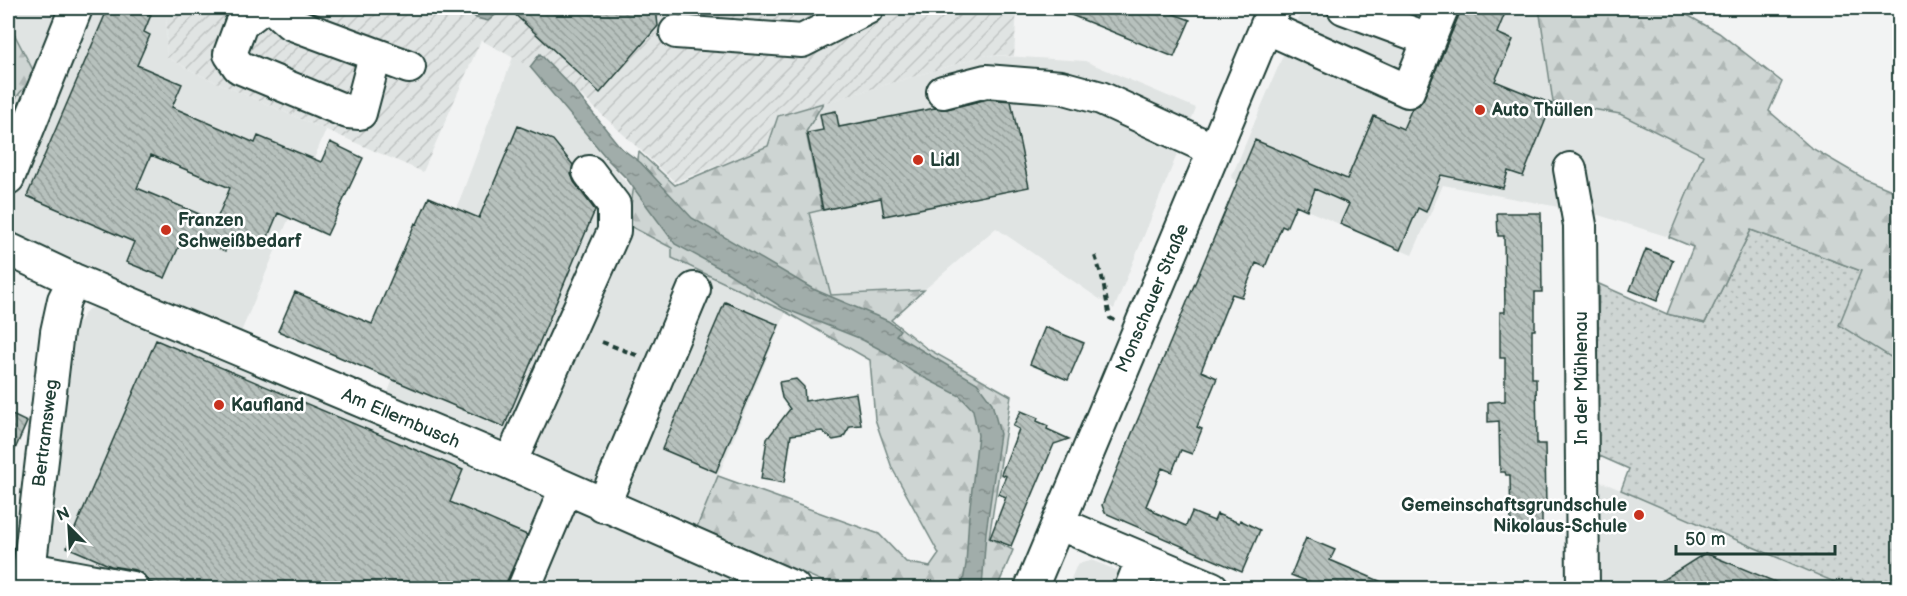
<svg xmlns="http://www.w3.org/2000/svg" width="1907" height="596" font-family="'Balsamiq Sans',sans-serif">
	<style>
		.built { fill: #e0e4e3 }
		.industrial { fill: url(#industrial-furrows) }
		.grass { fill: url(#grass-dots); stroke: #768984; stroke-width: 1.5 }
		.forest { fill: url(#forest-firs); stroke: #768984; stroke-width: 1.5 }
		.water { fill: url(#water-ripples); stroke: #6d807b; stroke-width: 1.5 }
		.building { fill: url(#building-back-hatch); stroke: #1f3d34; stroke-width: 1.5; fill-rule: evenodd }
		.lines { fill: none; stroke-linecap: round; stroke-linejoin: round }
		.minor-casing { stroke: #1f3d34; stroke-width: 36 }
		.path { stroke: #1f3d34; stroke-width: 4; stroke-dasharray: 6 4.5; stroke-linecap: butt }
		.minor { stroke: #fff; stroke-width: 32 }
		.poi-dot { fill: #c8321e; stroke: #fff; stroke-width: 2 }
		.labels { text-anchor: middle; stroke-width: 5; stroke-linejoin: round; paint-order: stroke }
		.poi-label { font-size: 18px; font-weight: bold; fill: #1f3d34; stroke: #fff; text-anchor: start }
		.street-label { font-size: 18px; fill: #1f3d34; stroke: #fff }
	</style>
	<defs>
		<pattern id="industrial-furrows" width="10" height="10" patternUnits="userSpaceOnUse" patternTransform="scale(1.5)"><rect width="10" height="10" fill="#e0e4e3"/><path d="M-1 1l2-2M0 10L10 0M9 11l2-2" fill="none" stroke="#c0c4c3"/></pattern>
		<pattern id="grass-dots" width="8" height="8" patternUnits="userSpaceOnUse" patternTransform="scale(1.5)"><rect width="8" height="8" fill="#ced5d3"/><path d="M2 2h.1M6 6h.1" fill="none" stroke="#b0b8b6" stroke-width="1.8" stroke-linecap="round"/></pattern>
		<pattern id="forest-firs" width="22" height="20" patternUnits="userSpaceOnUse" patternTransform="scale(1.5)"><rect width="22" height="20" fill="#ced5d3"/><path d="M5 1l3.5 6h-7zM16 11l3.5 6h-7z" fill="#b0b8b6"/></pattern>
		<pattern id="water-ripples" width="26" height="14" patternUnits="userSpaceOnUse" patternTransform="scale(1.5)"><rect width="26" height="14" fill="#a1adaa"/><path d="M2 4q2-2 4 0t4 0M15 11q2-2 4 0t4 0" fill="none" stroke="#838e8b"/></pattern>
		<pattern id="building-back-hatch" width="6" height="6" patternUnits="userSpaceOnUse" patternTransform="scale(1.5)"><rect width="6" height="6" fill="#b7c1bd"/><path d="M-1 5l2 2M0 0l6 6M5-1l2 2" fill="none" stroke="#949e9a"/></pattern>
	</defs>
	<rect width="100%" height="100%" fill="#f2f3f3"/>
	<filter id="ink" filterUnits="userSpaceOnUse"><feTurbulence type="fractalNoise" baseFrequency=".0167" numOctaves="2"/><feDisplacementMap in="SourceGraphic" scale="12" xChannelSelector="R" yChannelSelector="G"/><feConvolveMatrix kernelMatrix="1 2 1 2 8 2 1 2 1" color-interpolation-filters="sRGB"/></filter>
	<g filter="url(#ink)">
		<path class="built" d="M8 8H167L166 57 200 75 326 130 241 332 8 233V102L15 99 35 74 8 22Z
			M1303 8H1539L1553 102 1620 114 1704 155 1669 237 1595 214 1443 185 1412 255 1231 178Z
			M987 55 1085 61 1196 108 1114 309 996 228 924 290 831 296 809 212 822 209 806 132 823 103Z
			M513 57 530 67 633 191 628 225 672 248V259L786 312 697 527 387 395Z
			M100 306 755 588H50L48 559 76 326 88 309Z
			M1597 480 1621 490 1848 588H1600Z
			M1091 560 1161 588H1067L1076 567 1082 562Z"/>
		<path class="industrial" d="M167 8H1017L1014 56 987 55 779 116 768 146 675 182 571 86 540 54 530 67 481 40 423 172 200 75 166 57Z"/>
		<path class="grass" d="M1751 230 1861 271 1892 357 1899 341V588H1848L1621 490 1629 469 1595 454 1599 284 1667 314 1705 323Z"/>
		<path class="forest" d="M1539 8H1675L1719 33 1782 82 1769 111 1810 147 1865 179 1899 193 1900 341 1892 358 1839 325 1861 271 1751 230 1705 323 1667 314 1693 247 1669 237 1703 155 1620 114 1553 102Z
			M8 22 35 74 15 99 8 85Z
			M823 103 806 132 822 210 809 213 831 295 924 290 891 320 926 348 1011 396 989 538 1013 550 997 588H838L697 527 718 476 879 534 906 562 930 567 939 554 892 468 875 419 870 360 786 312 672 258V248L628 225 639 152 675 185 768 146 778 116Z"/>
		<path class="water" d="M466 8H497L500 11 488 21 476 18Z
			M540 54 571 86 621 148 641 163 692 218 813 289 888 321 900 330 896 335 977 383 992 403 1000 434 986 532 982 588H962L966 564 969 515 978 435 973 410 960 396 913 372 885 352 859 338 783 308 725 271 675 244 627 179 609 161 530 67Z"/>
		<path class="building" d="M108 8H134L151 15 144 32 150 35 137 65 182 84 172 107 255 143 258 136 321 162 330 142 363 158 327 235 278 213 264 246 233 233 225 251 189 236 185 246 180 244 165 278 126 262 134 242 27 196ZM151 155 230 188 216 221 137 188Z
			M508 8H656L658 26 600 93Z
			M1054 8H1158L1190 20 1174 57Z
			M1460 8H1507L1497 33 1513 40 1495 81 1552 104 1523 176 1508 171 1503 188 1441 175 1426 212 1418 208 1400 250 1340 224 1349 204 1315 189 1307 210 1296 205 1286 228 1282 226 1265 267 1256 263 1242 297 1232 294 1201 371 1217 378 1197 427 1202 429 1192 454 1181 450 1172 472 1162 468 1146 506 1154 510V512L1186 526 1192 512 1214 521 1217 514 1239 523 1240 520 1260 530 1242 572 1105 513 1102 505 1255 140 1347 179 1374 116 1403 129 1412 108 1419 105 1424 98 1459 15Z
			M988 99 1011 101 1029 187 884 216 881 198 823 210 807 133 823 130 820 114 836 111 839 127 935 108 947 109Z
			M518 126 553 140 573 165 571 174 574 182 595 210 504 427 278 331 295 292 372 324 415 223 417 224 429 197 479 218Z
			M1497 213H1541L1542 292H1535V330H1532V378H1536L1537 444H1545L1546 509H1542V529H1511L1510 475H1506L1505 472H1500L1499 421 1488 422V402L1505 401V358H1500V312H1505L1504 236H1498Z
			M1646 249 1673 260 1657 301 1630 290Z
			M725 302 779 325 716 472 662 449Z
			M1045 327 1084 343 1068 380 1030 364Z
			M156 340 463 470 450 502 527 535 507 581 506 588H165L149 582 144 575 136 570 111 566 67 547Z
			M796 379 804 387 805 401 856 393 861 425 850 426 843 438 833 440 822 431 791 435 784 483 761 479 767 439 790 409 782 398 779 382Z
			M1021 411 1038 418 1037 421 1048 426 1047 429 1069 439 1054 444 1011 546 990 538 1006 497 998 494 1006 476 1001 474 1019 429 1013 426Z
			M8 413 27 422 8 465Z
			M1306 538 1335 550 1330 560 1396 588H1324L1291 575Z
			M1705 553 1790 588H1650Z"/>
		<g class="lines">
			<g class="minor-casing">
				<path id="minor" d="M262 8 241 24 230 54 239 67 348 112 360 113 375 56
					M273 8 290 23 409 67
					M1344 8 1428 39
					M1266 27 1408 91 1442 8
					M676 32 802 41 867 8
					M943 92 986 81 1061 87 1101 98 1214 150
					M1570 169 1580 225 1583 588
					M8 178 76 8
					M8 249 74 280 510 463 794 588
					M510 463 614 231V205L589 172
					M603 506 694 289
					M1058 523 1212 588
					M30 569 132 588
					M27 588 57 332 64 300 74 280
					M524 588 566 488
					M1031 588 1274 8
					M1131 588 1142 560"/>
			</g>
			<path class="path" d="M1095 256 1102 277 1110 318 1116 321
				M602 342 639 356"/>
			<use href="#minor" class="minor"/>
		</g>
	</g>
	<g class="poi-dot">
		<circle cx="1480" cy="110" r="6"/>
		<circle cx="918" cy="160" r="6"/>
		<circle cx="166" cy="230" r="6"/>
		<circle cx="219" cy="405" r="6"/>
		<circle cx="1639" cy="515" r="6"/>
	</g>
	<g class="labels">
		<g class="poi-label">
			<text x="1492" y="116">Auto Thüllen</text>
			<text x="930" y="166">Lidl</text>
			<text x="178" y="226">Franzen<tspan x="178" dy="21">Schweißbedarf</tspan></text>
			<text x="231" y="411">Kaufland</text>
			<text x="1627" y="511" text-anchor="end">Gemeinschaftsgrundschule<tspan x="1627" dy="21">Nikolaus-Schule</tspan></text>
		</g>
		<g class="street-label">
			<text transform="translate(1152 298) rotate(-67)" y="6">Monschauer Straße</text>
			<text transform="translate(1581 378) rotate(-90)" y="6">In der Mühlenau</text>
			<text transform="translate(401 418) rotate(23)" y="6">Am Ellernbusch</text>
			<text transform="translate(45 433) rotate(-83)" y="6">Bertramsweg</text>
		</g>
	</g>
	<rect width="1907" height="596" fill="none" stroke="#fff" stroke-width="30"/>
	<rect x="15" y="15" width="1877" height="566" fill="none" stroke="#1f3d34" stroke-width="2" filter="url(#ink)"/>
	<g transform="translate(69 527) rotate(336)" stroke="#ffffff" stroke-width="4.5" paint-order="stroke">
	<path d="M0-4.5L10 22L0 15L-10 22Z" fill="#1f3d34"/>
	<text y="-9" font-size="16" font-weight="bold" text-anchor="middle" fill="#1f3d34">N</text>
	</g>
	<path d="M1676 545v9h159v-9" fill="none" stroke="#1f3d34" stroke-width="3"/>
	<text x="1685" y="545" font-size="18" fill="#1f3d34" stroke="#ffffff" stroke-width="4.5" paint-order="stroke">50 m</text>
</svg>
